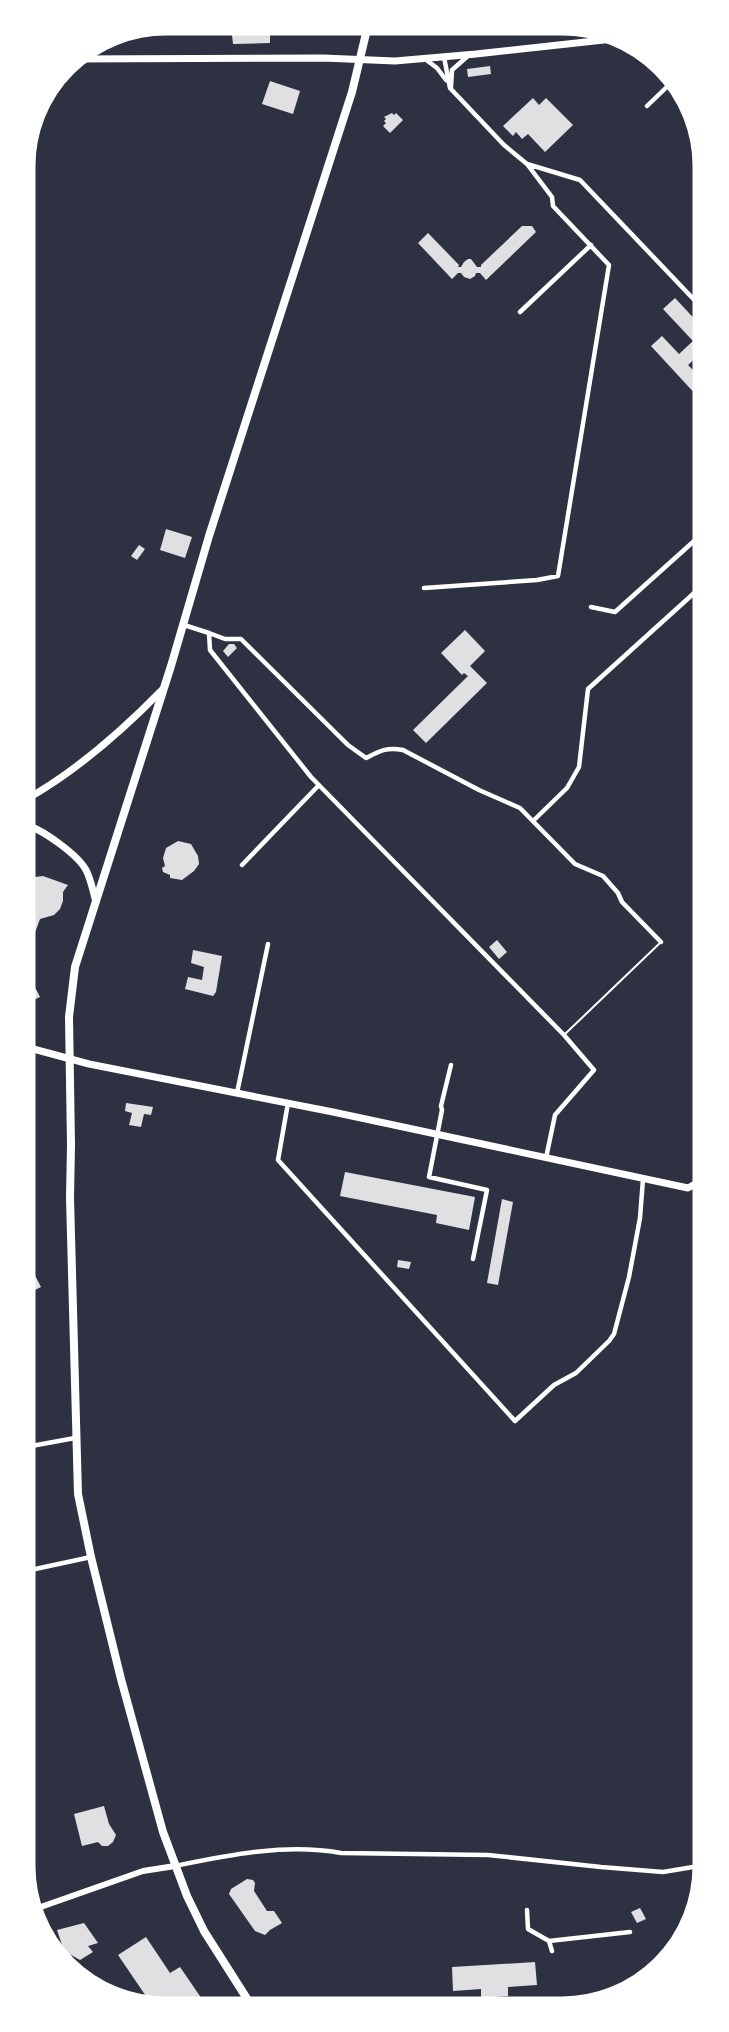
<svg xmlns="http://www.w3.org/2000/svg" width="729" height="2032" font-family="Georgia,serif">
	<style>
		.building { fill: #e0e0e3 }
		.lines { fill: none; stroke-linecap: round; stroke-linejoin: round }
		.service { stroke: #fff; stroke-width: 2 }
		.minor { stroke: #fff; stroke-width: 4.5 }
		.tertiary { stroke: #fff; stroke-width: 6 }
		.secondary { stroke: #fff; stroke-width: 7 }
		.primary { stroke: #fff; stroke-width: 8 }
		.rim { fill: none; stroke: #fff; stroke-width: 3 }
	</style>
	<rect width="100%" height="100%" fill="#2d3142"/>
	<path class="building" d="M232 35H270V43L233 44Z
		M490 66 491 74 468 77 467 69Z
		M270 81 300 91 293 114 262 104Z
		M533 98 539 105 546 98 573 125 545 152 528 134 522 139 516 132 513 136 503 126Z
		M392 113 394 115 396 113 403 120 390 133 383 126 386 123 384 121 386 119 384 117Z
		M522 226H532L536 232 486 280 480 273H476L475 276 470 279 464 277 461 273H458L452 279 418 243 428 233 459 265 458 267H461L464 262 468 259H471L477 267H481V265Z
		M675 298 702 327V352L688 365 703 380V393L698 397 651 346 662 336 679 354 693 341 663 309Z
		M166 529 192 537 185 558 160 550Z
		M139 545 145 549 137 560 131 556Z
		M465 630 485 651 470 666 487 683 426 743 413 730 468 676 464 673 462 675 441 653Z
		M229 644H234L237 648 228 657 223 651Z
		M178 841 191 844 198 856 199 864 194 871 182 880 170 878V875L163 872 162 868 165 866 163 858 166 848Z
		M43 876 68 885 63 892V901L60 909 54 915 40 919 29 949 25 947V916L29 914 25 910V884L35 877Z
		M497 940 507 952 499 959 489 947Z
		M193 950 222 956 216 992 213 996 185 989 188 977 202 980 204 967 191 963Z
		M25 968 40 997 27 1003 26 1000Z
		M126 1103 153 1107 151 1115 144 1114 141 1127 129 1125 132 1113 125 1111Z
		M345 1172 475 1197 469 1230 436 1223 437 1215 340 1196Z
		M502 1199 513 1202 498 1285 487 1283Z
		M26 1258 41 1287 27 1294 26 1291Z
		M398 1260 411 1262 409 1269 397 1267Z
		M104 1806 109 1824 116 1835 113 1842 108 1846H102L98 1842 82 1846 74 1814Z
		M247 1879 253 1880 255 1883 254 1891 267 1911H274L282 1923 270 1930 265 1935 255 1931 229 1894 231 1889Z
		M640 1908 646 1919 637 1923 631 1912Z
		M84 1923 98 1943 88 1946 93 1952 80 1960 64 1951 57 1930Z
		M146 1937 170 1973 180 1967 204 2002 199 2005H152L118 1955Z
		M535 1962 537 1985 508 1987V1996L481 1998V1989L453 1991 452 1967Z"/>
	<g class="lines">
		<path class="service" d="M564 1035 661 942"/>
		<path class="minor" d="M444 57 450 88 504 145 527 164 580 180 702 308
			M425 59 437 68 446 80
			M451 87 452 70 469 55
			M647 106 672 82
			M520 312 591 245
			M424 588 537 580 558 576 609 265 553 206 552 197 527 164
			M591 607 615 612 703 533
			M184 625 209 633 210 650 311 777 564 1035 594 1070 555 1115 546 1158
			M209 633 225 639H241L348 745 366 758C380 751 386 747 403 750L479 790 520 808 575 864 603 876 618 893 622 902 661 942
			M533 821 567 788 579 767 588 689 703 585
			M242 865 319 785
			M451 1065 441 1106 442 1110 429 1177 487 1190 473 1259
			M237 1093 268 944
			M288 1103 278 1160 515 1421 554 1385 576 1373 609 1341 614 1334 629 1277 640 1218 643 1179
			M26 1447 75 1438
			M26 1571 91 1557
			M175 1866C229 1855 286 1843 341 1853L488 1855 601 1867 663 1872 705 1865
			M527 1910 528 1929 549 1941 552 1951
			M549 1941 630 1932"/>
		<path class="tertiary" d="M35 1909 143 1871 175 1866"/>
		<path class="secondary" d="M73 59 323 58 395 61 476 54 613 39
			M25 800C77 771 121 732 162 690
			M25 825C41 828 78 855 86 870 91 879 93 892 96 902
			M26 1047 89 1064 333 1112 688 1188 704 1179"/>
		<path class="primary" d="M251 2005 204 1931 187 1896 163 1832 121 1679 91 1557 78 1494 70 1198 71 1145 69 1017 75 967 171 666 209 536 352 92 368 25"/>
	</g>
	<path d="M0 0H729V2032H0ZM166 34H562A132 132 0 0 1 694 166V1866A132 132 0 0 1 562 1998H166A132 132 0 0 1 34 1866V166A132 132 0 0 1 166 34Z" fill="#fff" fill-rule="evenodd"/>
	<path class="rim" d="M166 34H562A132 132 0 0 1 694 166V1866A132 132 0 0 1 562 1998H166A132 132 0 0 1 34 1866V166A132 132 0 0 1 166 34Z"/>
</svg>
